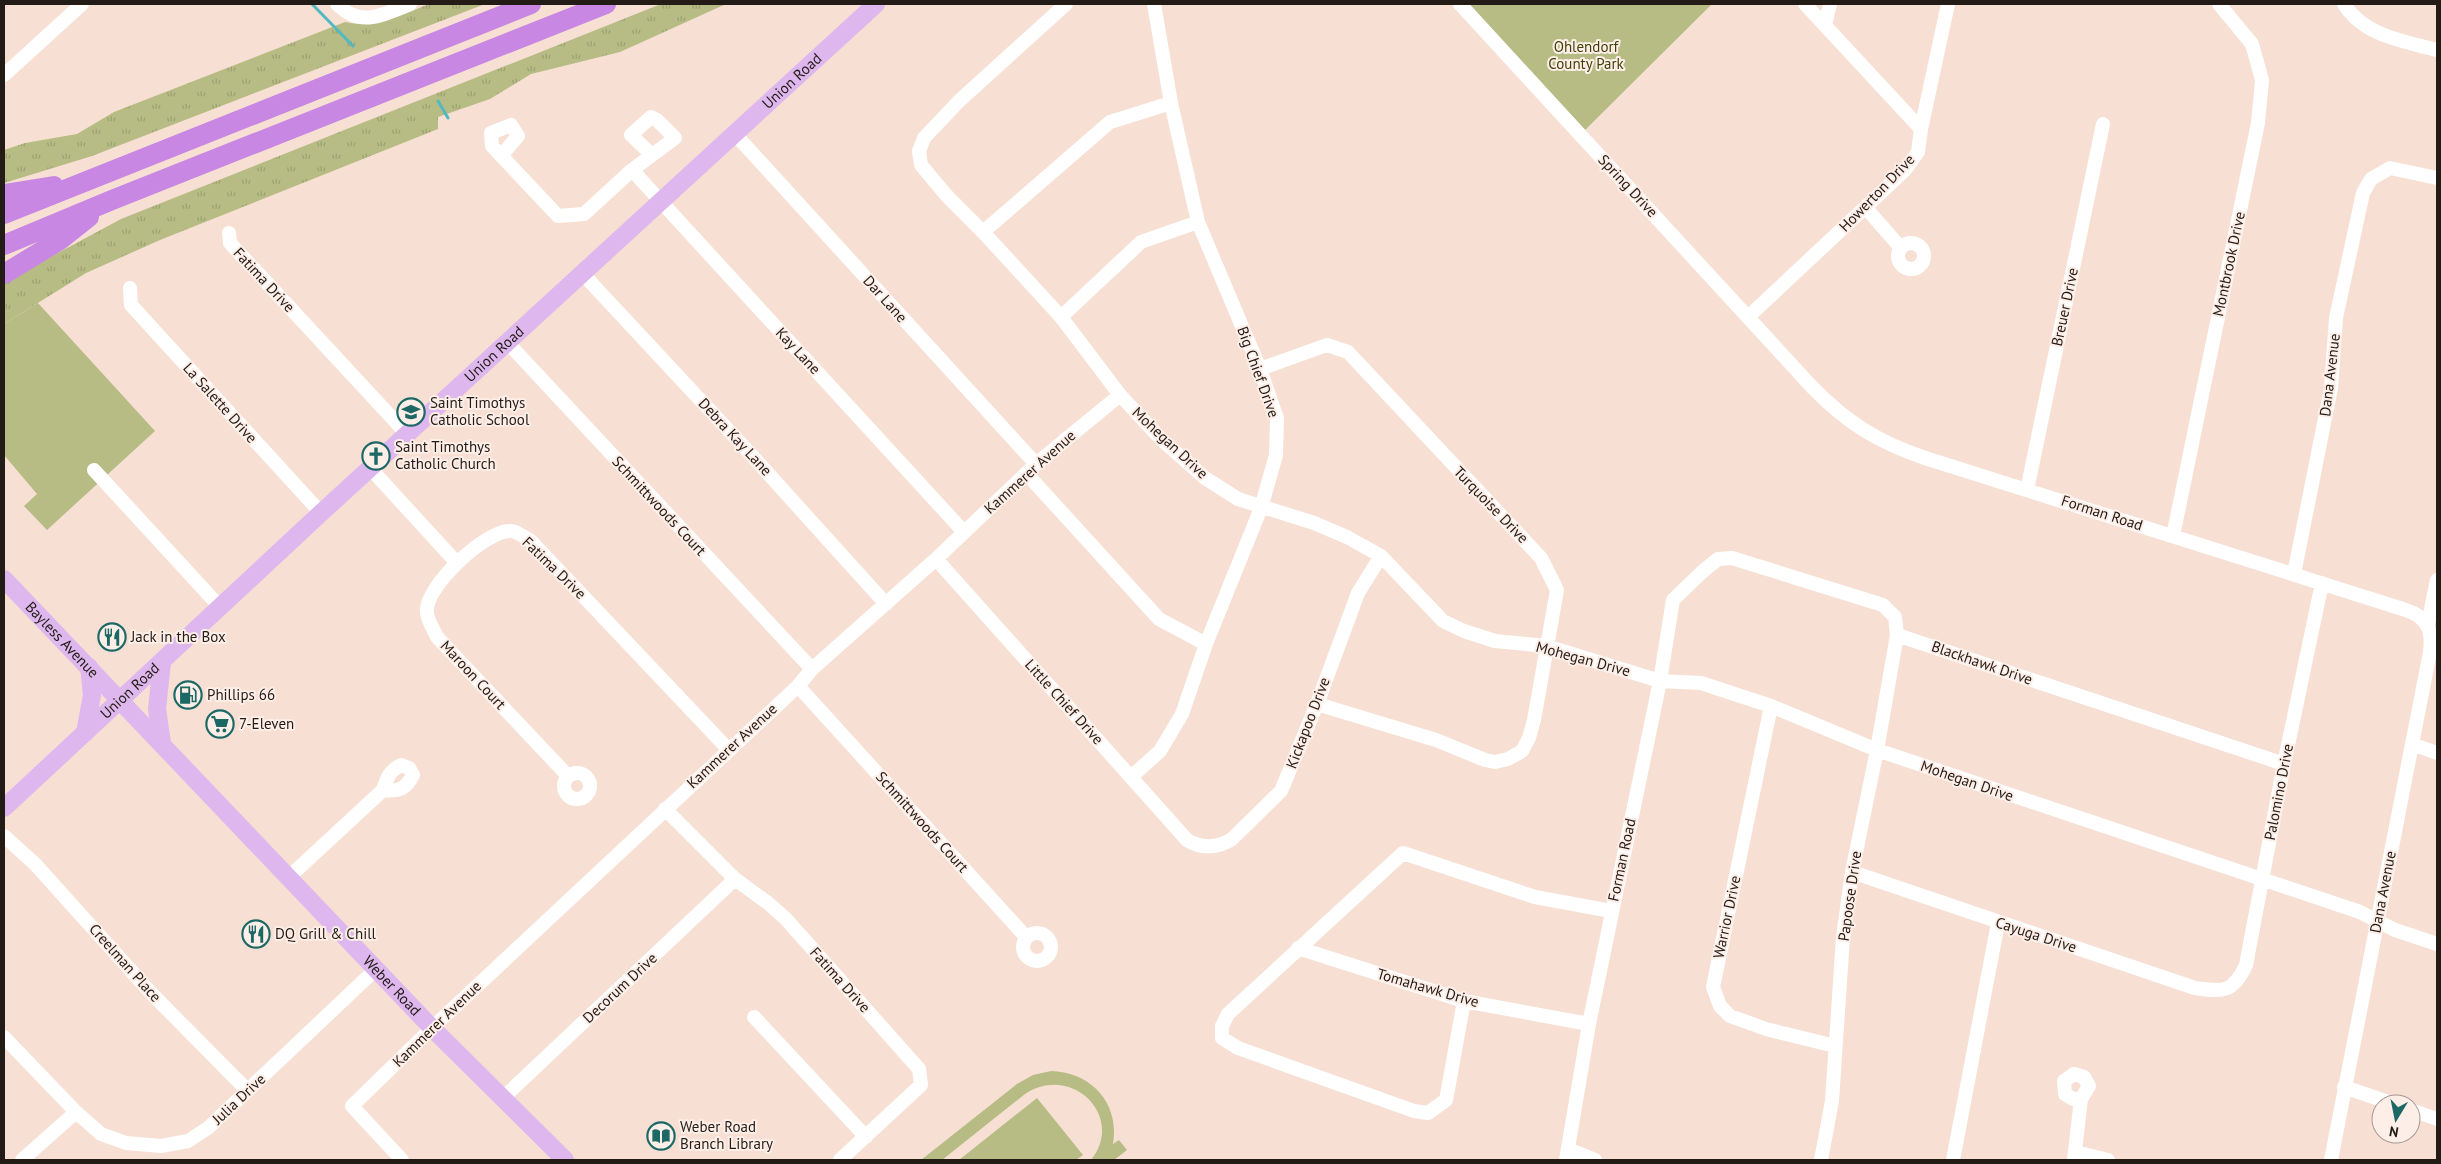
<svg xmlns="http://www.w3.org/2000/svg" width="2441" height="1164" font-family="'PT Sans',sans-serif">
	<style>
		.grass { fill: url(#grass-tufts) }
		.green { fill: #b6bc84 }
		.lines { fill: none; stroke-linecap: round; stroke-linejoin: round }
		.stream { stroke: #52b8c2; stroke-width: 3 }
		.minor { stroke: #fff; stroke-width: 14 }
		.major { stroke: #ddb7ee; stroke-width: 18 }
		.highway { stroke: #c787e2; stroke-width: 20 }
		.labels { text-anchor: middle; stroke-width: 4; stroke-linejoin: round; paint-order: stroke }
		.park-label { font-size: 15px; fill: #3e4107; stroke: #fdeee7 }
		.street-label { font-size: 15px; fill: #231b16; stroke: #fdeee7 }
		.poi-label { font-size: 15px; fill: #231b16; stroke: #fdeee7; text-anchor: start }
	</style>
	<defs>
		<pattern id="grass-tufts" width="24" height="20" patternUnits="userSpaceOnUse" patternTransform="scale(1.25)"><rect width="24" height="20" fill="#b6bc84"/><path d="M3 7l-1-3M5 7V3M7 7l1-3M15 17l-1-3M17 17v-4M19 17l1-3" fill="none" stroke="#9ca171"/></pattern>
	</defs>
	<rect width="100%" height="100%" fill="#f7dfd3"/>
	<path class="grass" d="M429 4H485L92 156 4 183V150L25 143 77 134 114 112 345 22C375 29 401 15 429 4Z
		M661 4H726L620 52 531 74 490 99 438 117V129L160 240 86 273 4 324V282L121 219Z"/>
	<path class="green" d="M1467 4H1712L1585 130Z
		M38 303 155 431 47 530 24 506 37 494 4 455V324Z
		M1051 1071C1091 1072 1120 1103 1113 1144L1119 1140 1127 1150 1114 1160H1091C1126 1116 1071 1063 1025 1094L942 1160H921L1017 1084 1033 1075Z
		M1037 1098 1083 1155 1076 1160H959Z"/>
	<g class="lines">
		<path class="stream" d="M312 4 353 46
			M438 101 448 118"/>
		<path class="minor" d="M337 4C360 28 383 15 410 4
			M1066 4 959 101 924 138 919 151 921 165 947 196 983 232 1061 317 1120 395 1161 439 1205 478 1238 499 1314 523 1347 537 1381 556 1443 621 1464 631 1495 641 1546 646 1660 681 1701 683 1771 706 1877 750 2360 912 2395 930 2437 944
			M1460 4 1812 387C1847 423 1878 442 1925 458L2406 610C2427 617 2433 630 2430 652L2331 1160
			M1805 4 1921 129
			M2344 4C2364 36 2403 41 2437 50
			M1825 25 1830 4
			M4 75 82 4
			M734 133 1036 464
			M501 156 518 136 511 125 491 133 492 146 558 216 584 214 632 170 675 138 657 120 651 117 631 135 652 155
			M632 170 964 532
			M1866 208 1900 247
			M983 232 1110 122 1171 103
			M229 233 230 243 407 434
			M1898 256a13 13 0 1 1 26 0a13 13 0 1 1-26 0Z
			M582 273 745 448 886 604
			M130 288 131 305 321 513
			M1061 317 1141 242 1198 222
			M1748 317 1905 170 1918 152 1921 129 1948 4
			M507 342 812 669
			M1260 369 1327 345 1348 352 1541 558 1557 590 1534 720 1529 738 1522 751 1508 759 1495 762 1485 760 1436 740 1317 704
			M370 468 457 563
			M94 470 220 607
			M1026 473 1159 619 1206 644
			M2027 490 2103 124
			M2173 536 2258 123 2262 80 2252 44 2219 4
			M936 559 1187 840C1201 849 1218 848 1232 839L1281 791 1317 704 1358 593 1381 556
			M2294 574 2331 388 2336 318 2363 193 2371 179 2390 168 2437 178
			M2428 624 2437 580
			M798 686 1026 937
			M1771 706 1713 987 1720 1006 1730 1016 1766 1029 1835 1046
			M2412 744 2437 753
			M564 786a13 13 0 1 1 26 0a13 13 0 1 1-26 0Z
			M568 776 437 637C434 630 427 620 427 612 424 587 487 529 511 531 517 531 525 538 531 541L728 749
			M1131 777 1160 751 1182 714 1206 644 1261 508 1276 455 1277 418 1260 369 1198 222 1171 103 1154 4
			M665 809 735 879 768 903 786 919 919 1069 921 1085 840 1160
			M4 836 35 864 152 994 247 1090
			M1852 872 2195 988C2223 992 2233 993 2246 965L2284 764 2322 583
			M289 877 383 790C399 792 406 789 413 775L409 768 401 765C389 771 387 778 383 790
			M1023 947a14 14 0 1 1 28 0a14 14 0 1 1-28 0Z
			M1298 948 1464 1001 1589 1024
			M1464 1001 1446 1100 1428 1113 1414 1111 1238 1048 1222 1038V1026L1228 1014 1403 853 1535 897 1611 911
			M754 1017 866 1137
			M4 1037 76 1112 101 1134 126 1143 161 1146 188 1141 208 1128 376 969
			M2344 1087 2394 1104
			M504 1097 735 879
			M2411 1110 2437 1119
			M1568 1149 1595 1160
			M2076 1152 2108 1160
			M22 1160 76 1112
			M402 1160 352 1106 432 1028 798 686 812 669 936 559 1036 464 1120 395
			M1566 1160 1589 1024 1660 681 1673 600 1702 572 1718 559 1732 558 1883 605 1895 617 1897 635 2284 764
			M1821 1160 1832 1101 1843 937 1852 872 1877 750 1897 635
			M1953 1160 1998 923
			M2074 1160 2081 1099 2089 1086 2084 1077 2074 1074 2064 1081 2065 1094 2073 1099H2081"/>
		<g class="major">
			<path id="s1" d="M4 579 432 1028 565 1160"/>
			<path d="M162 662 157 709 162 743"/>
			<path d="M85 733 92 695 89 667"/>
			<path id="s2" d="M4 808 321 513 876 4"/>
		</g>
		<path class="highway" d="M4 194 54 186
			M4 214 531 4
			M4 245 112 200 606 4
			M4 274 60 240 89 217"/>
	</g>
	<defs>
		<g id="school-ring" transform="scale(1.4375)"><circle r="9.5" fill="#fdeee7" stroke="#1b6865" stroke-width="1.5"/><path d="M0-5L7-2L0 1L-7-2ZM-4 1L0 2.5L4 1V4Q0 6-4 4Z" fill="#1b6865"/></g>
		<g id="church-ring" transform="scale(1.4375)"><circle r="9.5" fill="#fdeee7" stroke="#1b6865" stroke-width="1.5"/><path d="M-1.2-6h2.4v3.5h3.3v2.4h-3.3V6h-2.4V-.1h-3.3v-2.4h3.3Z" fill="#1b6865"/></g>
		<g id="restaurant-ring" transform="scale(1.4375)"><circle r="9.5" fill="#fdeee7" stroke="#1b6865" stroke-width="1.5"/><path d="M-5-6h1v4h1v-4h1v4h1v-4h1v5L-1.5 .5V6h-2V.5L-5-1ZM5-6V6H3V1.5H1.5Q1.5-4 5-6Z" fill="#1b6865"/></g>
		<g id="fuel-ring" transform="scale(1.4375)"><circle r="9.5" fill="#fdeee7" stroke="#1b6865" stroke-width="1.5"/><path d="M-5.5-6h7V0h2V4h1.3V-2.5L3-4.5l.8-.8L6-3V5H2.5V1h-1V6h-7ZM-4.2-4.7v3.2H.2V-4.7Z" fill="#1b6865"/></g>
		<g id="supermarket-ring" transform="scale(1.4375)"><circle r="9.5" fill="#fdeee7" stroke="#1b6865" stroke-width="1.5"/><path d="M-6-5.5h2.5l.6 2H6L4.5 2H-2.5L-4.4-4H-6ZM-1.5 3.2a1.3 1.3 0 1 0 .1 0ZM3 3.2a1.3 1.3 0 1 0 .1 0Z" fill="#1b6865"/></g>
		<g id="library-ring" transform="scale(1.4375)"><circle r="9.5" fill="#fdeee7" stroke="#1b6865" stroke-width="1.5"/><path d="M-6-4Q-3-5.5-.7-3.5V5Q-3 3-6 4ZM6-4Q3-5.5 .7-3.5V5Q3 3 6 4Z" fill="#1b6865"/></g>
	</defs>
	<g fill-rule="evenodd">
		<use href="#school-ring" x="411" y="412"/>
		<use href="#church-ring" x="376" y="456"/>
		<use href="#restaurant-ring" x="112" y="637"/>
		<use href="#fuel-ring" x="188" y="695"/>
		<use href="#supermarket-ring" x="220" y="724"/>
		<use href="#restaurant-ring" x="256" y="934"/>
		<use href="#library-ring" x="661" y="1136"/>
	</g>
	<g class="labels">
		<g class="park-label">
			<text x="1586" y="52">Ohlendorf<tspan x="1586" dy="17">County Park</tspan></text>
		</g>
		<g class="street-label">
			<text dy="5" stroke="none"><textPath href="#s2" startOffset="1072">Union Road</textPath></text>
			<text transform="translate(1628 186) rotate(47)" y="5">Spring Drive</text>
			<text transform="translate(1877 193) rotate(-46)" y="5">Howerton Drive</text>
			<text transform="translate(2229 264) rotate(-78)" y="5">Montbrook Drive</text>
			<text transform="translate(264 280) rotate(47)" y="5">Fatima Drive</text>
			<text transform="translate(885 299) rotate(48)" y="5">Dar Lane</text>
			<text transform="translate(2065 307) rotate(-78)" y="5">Breuer Drive</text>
			<text transform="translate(798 351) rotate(47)" y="5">Kay Lane</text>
			<text dy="5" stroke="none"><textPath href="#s2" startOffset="668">Union Road</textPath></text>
			<text transform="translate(1258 372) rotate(70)" y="5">Big Chief Drive</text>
			<text transform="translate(2330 375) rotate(-83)" y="5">Dana Avenue</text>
			<text transform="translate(220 403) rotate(48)" y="5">La Salette Drive</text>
			<text transform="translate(735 437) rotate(47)" y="5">Debra Kay Lane</text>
			<text transform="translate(1170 443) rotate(43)" y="5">Mohegan Drive</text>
			<text transform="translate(1030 472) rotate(-42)" y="5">Kammerer Avenue</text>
			<text transform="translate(1491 505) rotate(46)" y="5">Turquoise Drive</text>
			<text transform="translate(659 506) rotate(47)" y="5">Schmittwoods Court</text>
			<text transform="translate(2102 513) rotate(18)" y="5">Forman Road</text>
			<text transform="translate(554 568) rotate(44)" y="5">Fatima Drive</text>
			<text dy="5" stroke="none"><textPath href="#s1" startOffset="84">Bayless Avenue</textPath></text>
			<text transform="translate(1583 659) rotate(15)" y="5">Mohegan Drive</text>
			<text transform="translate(1982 663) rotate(19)" y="5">Blackhawk Drive</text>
			<text transform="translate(473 675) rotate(47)" y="5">Maroon Court</text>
			<text dy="5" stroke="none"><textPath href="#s2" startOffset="172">Union Road</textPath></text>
			<text transform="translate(1064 702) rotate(48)" y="5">Little Chief Drive</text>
			<text transform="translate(1308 723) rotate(-69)" y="5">Kickapoo Drive</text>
			<text transform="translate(732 746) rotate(-43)" y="5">Kammerer Avenue</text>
			<text transform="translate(1967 781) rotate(19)" y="5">Mohegan Drive</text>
			<text transform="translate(2279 792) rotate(-79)" y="5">Palomino Drive</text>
			<text transform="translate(922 822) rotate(48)" y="5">Schmittwoods Court</text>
			<text transform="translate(1622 860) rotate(-78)" y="5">Forman Road</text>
			<text transform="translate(2383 892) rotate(-79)" y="5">Dana Avenue</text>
			<text transform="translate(1850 896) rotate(-82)" y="5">Papoose Drive</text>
			<text transform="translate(1727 917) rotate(-78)" y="5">Warrior Drive</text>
			<text transform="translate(2036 935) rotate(18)" y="5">Cayuga Drive</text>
			<text transform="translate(125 963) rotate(48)" y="5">Creelman Place</text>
			<text transform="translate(840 980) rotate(48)" y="5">Fatima Drive</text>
			<text dy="5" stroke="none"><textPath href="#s1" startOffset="562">Weber Road</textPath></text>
			<text transform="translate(620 988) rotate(-43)" y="5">Decorum Drive</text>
			<text transform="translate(1428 988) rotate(16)" y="5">Tomahawk Drive</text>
			<text transform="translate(437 1024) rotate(-44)" y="5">Kammerer Avenue</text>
			<text transform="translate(239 1099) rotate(-43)" y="5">Julia Drive</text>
		</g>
		<g class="poi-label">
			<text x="430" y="408">Saint Timothys<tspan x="430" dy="17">Catholic School</tspan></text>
			<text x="395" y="452">Saint Timothys<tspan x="395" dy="17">Catholic Church</tspan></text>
			<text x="131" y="642">Jack in the Box</text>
			<text x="207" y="700">Phillips 66</text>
			<text x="239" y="729">7-Eleven</text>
			<text x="275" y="939">DQ Grill &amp; Chill</text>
			<text x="680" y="1132">Weber Road<tspan x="680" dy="17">Branch Library</tspan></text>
		</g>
	</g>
	<rect width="2441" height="1164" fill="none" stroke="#231b16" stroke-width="10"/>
	<g transform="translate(2396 1119) rotate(190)"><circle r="24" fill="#fdeee7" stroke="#a69a93"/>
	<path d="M0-4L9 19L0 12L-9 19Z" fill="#1b6865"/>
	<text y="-8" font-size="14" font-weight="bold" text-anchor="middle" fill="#231b16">N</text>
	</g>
</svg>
